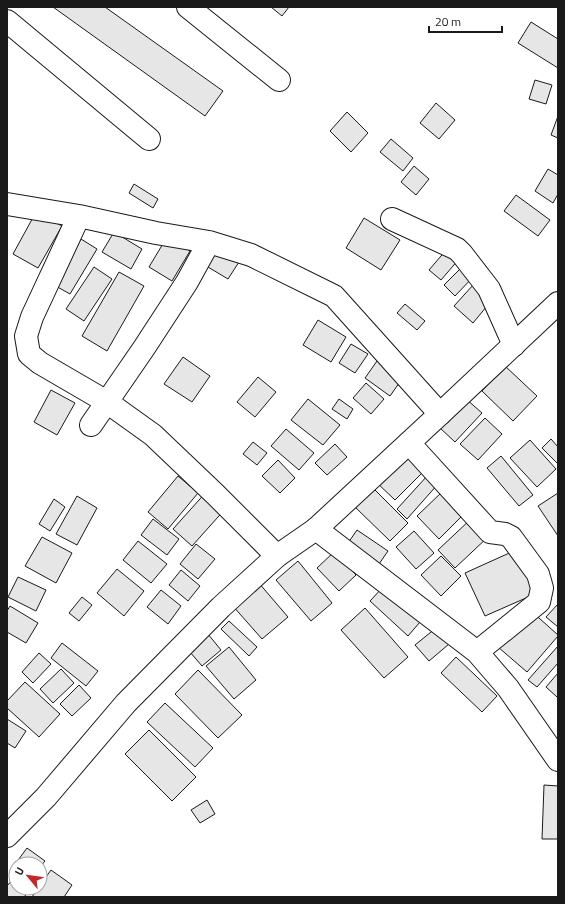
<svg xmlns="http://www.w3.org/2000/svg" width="565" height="904" font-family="'Titillium Web',sans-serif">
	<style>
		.building { fill: #e6e6e6; stroke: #1a1a1a }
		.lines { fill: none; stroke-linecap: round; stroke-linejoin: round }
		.street-casing { stroke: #1a1a1a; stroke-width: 24 }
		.secondary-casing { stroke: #1a1a1a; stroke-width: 24 }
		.street { stroke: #fff; stroke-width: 22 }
		.secondary { stroke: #fff; stroke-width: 22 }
	</style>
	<rect width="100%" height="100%" fill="#fff"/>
	<path class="building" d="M53 7H105L223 91 205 116Z
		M271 7H289L282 16Z
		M531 22 558 39V68L518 43Z
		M535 80 552 85 546 104 529 99Z
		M436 103 455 120 439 139 420 123Z
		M347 112 368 133 351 152 330 131Z
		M558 116V138L551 135Z
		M391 139 413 158 403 171 380 152Z
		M414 166 429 179 416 195 401 182Z
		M548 169 558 175V194L553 203 535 191Z
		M134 184 158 199 153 208 129 193Z
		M516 195 550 220 538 236 504 211Z
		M36 212 62 226 38 268 13 254Z
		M364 218 400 240 381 270 346 248Z
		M114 232 142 249 131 269 102 252Z
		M167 237 190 251 172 281 149 267Z
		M81 239 97 249 70 294 54 285Z
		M213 246 239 262 228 279 203 264Z
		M447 249 459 259 441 280 429 270Z
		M463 266 474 276 455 296 444 285Z
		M94 267 112 279 84 321 66 309Z
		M119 272 144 286 107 351 82 336Z
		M474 284 492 300 473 323 454 306Z
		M405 304 425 321 417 330 397 313Z
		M318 320 346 337 331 362 303 345Z
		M351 344 368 354 355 373 339 363Z
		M183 357 210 376 192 402 164 384Z
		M377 361 402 379 390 396 365 378Z
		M505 366 537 396 513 421 482 391Z
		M258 377 276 392 255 417 237 402Z
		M366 383 384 399 371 414 353 398Z
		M51 390 75 403 57 435 34 422Z
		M465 398 482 413 455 442 439 427Z
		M308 399 340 425 323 445 291 420Z
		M339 399 353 409 347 419 332 409Z
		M485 418 502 434 478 460 460 444Z
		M286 429 314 453 299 470 271 446Z
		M551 439 558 447V464L542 448Z
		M530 440 556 469 537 487 510 458Z
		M253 442 267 453 257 465 243 454Z
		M335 444 347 457 327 475 315 463Z
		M407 450 426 469 395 500 375 481Z
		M501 456 533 495 519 506 487 468Z
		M278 460 295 478 280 493 262 476Z
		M428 475 438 484 407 519 397 509Z
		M178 476 198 493 168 529 148 512Z
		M373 488 408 523 390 541 355 507Z
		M208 490 227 507 192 546 173 529Z
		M443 491 465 513 439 539 417 516Z
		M558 493V536L538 506Z
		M77 496 97 508 77 545 56 534Z
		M54 499 65 507 50 531 39 524Z
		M472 518 489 536 455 568 438 550Z
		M153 519 179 539 167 555 141 535Z
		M357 530 388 551 379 564 348 543Z
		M414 531 434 553 416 569 396 547Z
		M42 537 72 553 56 583 25 566Z
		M138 541 167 564 151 583 123 560Z
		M196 544 215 559 198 579 180 564Z
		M516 550 535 594 485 616 465 573Z
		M335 551 356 575 339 591 317 568Z
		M441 556 461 576 441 596 421 575Z
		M298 561 332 603 311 621 276 580Z
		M117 569 144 591 124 616 97 593Z
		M181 570 200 586 188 601 169 585Z
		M18 577 46 590 36 611 8 597Z
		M258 582 288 617 262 639 232 605Z
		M383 587 420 622 408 636 370 601Z
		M161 590 181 606 168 624 147 607Z
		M82 597 92 605 79 621 69 613Z
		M558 604V627L546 617Z
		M10 606 38 623 26 643 7 632V611Z
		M365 608 408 657 384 678 341 630Z
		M530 610 558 635V636L527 672 498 647Z
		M229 621 257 647 249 656 221 629Z
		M203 628 221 650 202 666 184 645Z
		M436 628 449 644 429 661 415 645Z
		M62 643 98 671 86 686 51 658Z
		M558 646V663L537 687 528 680Z
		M229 647 256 680 234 699 206 666Z
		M39 653 51 664 33 683 22 672Z
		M456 657 497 696 482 712 441 673Z
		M61 669 74 683 53 703 40 689Z
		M198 670 242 715 218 738 175 694Z
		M558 673V695L557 697 546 687Z
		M25 682 60 714 39 737 7 708V701Z
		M79 685 91 698 72 716 60 704Z
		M165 703 213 748 195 767 147 722Z
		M7 719 26 731 15 748 7 743Z
		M149 730 196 777 172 801 125 754Z
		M544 785 558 786V839H542Z
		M207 800 215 814 200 823 191 810Z
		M27 848 45 861 40 867V864H16V875L10 871Z
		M51 870 72 885 64 897H32L38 888H40V885Z
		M13 879 16 881V888H25L29 891 24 897H7V886Z"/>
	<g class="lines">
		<g class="street-casing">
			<path id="street" d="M188 7 279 80
				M7 21 149 139
				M7 204 79 216 156 233 209 242 251 255 334 296 440 414
				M79 216 32 317 26 336 29 354 40 363 107 402 153 435 215 494 277 556
				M392 219 457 249 462 254 489 289 514 345
				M91 425 144 348 187 282 209 242
				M409 443 490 532 505 534 511 537 538 574 542 588 539 602 477 652
				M316 529 477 652 508 688 558 760"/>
		</g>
		<g class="secondary-casing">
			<path id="secondary" d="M7 836 46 797 126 703 221 607 277 556 316 529 440 414 558 303"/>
		</g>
		<use href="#street" class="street"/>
		<use href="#secondary" class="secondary"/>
	</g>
	<rect width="565" height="904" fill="none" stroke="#1a1a1a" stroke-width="16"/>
	<g transform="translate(28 876) rotate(299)"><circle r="19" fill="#ffffff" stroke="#a3a3a3"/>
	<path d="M0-3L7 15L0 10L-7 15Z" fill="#c62828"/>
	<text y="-6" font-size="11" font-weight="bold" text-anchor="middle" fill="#1a1a1a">U</text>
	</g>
	<path d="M429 26v6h73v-6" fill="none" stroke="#1a1a1a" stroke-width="2"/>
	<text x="435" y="26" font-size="12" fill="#1a1a1a" stroke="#ffffff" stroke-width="3" paint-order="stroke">20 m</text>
</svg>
